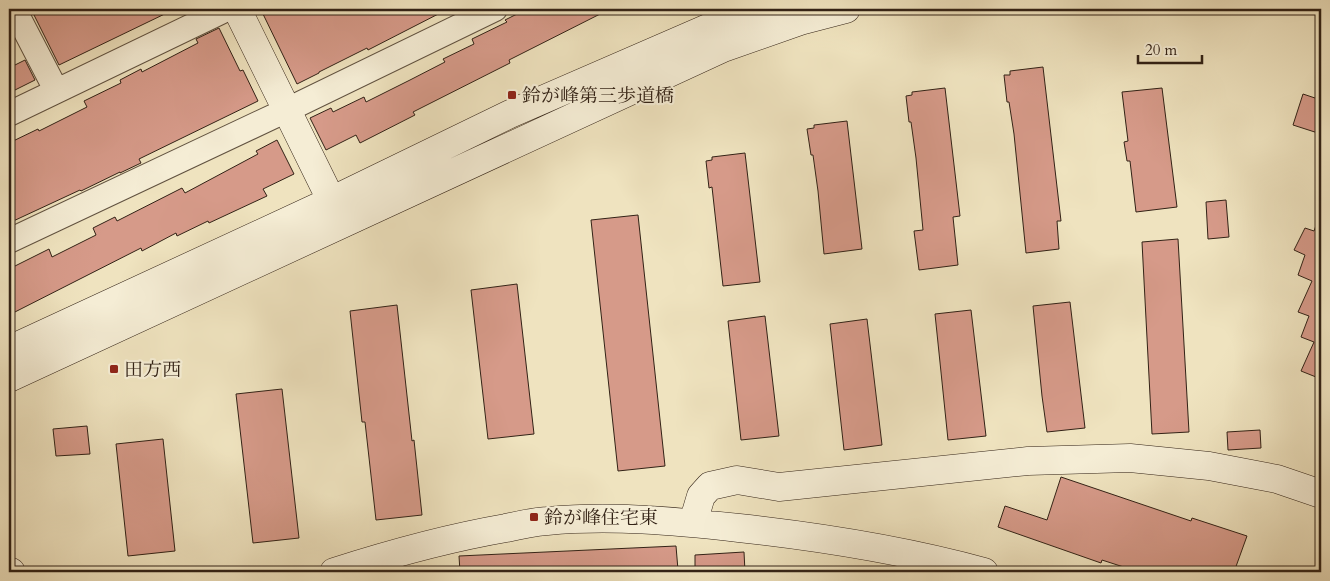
<svg xmlns="http://www.w3.org/2000/svg" width="1330" height="581" font-family="Cardo,'Noto Serif JP',serif">
	<style>
		.building { fill: #d69a89; stroke: #322216 }
		.lines { fill: none; stroke-linecap: round; stroke-linejoin: round }
		.street-casing { stroke: #615240; stroke-width: 26 }
		.secondary-casing { stroke: #322216; stroke-width: 29 }
		.street { stroke: #f5edd5; stroke-width: 24 }
		.secondary { stroke: #f5edd5; stroke-width: 28 }
		.poi-dot { fill: #8f2418; stroke: #f5edd5; stroke-width: 2 }
		.labels { text-anchor: middle; stroke-width: 4.5; stroke-linejoin: round; paint-order: stroke }
		.poi-label { font-size: 19px; fill: #322216; stroke: #f5edd5; text-anchor: start }
	</style>
	<rect width="100%" height="100%" fill="#efe3bf"/>
	<filter id="stains"><feTurbulence type="fractalNoise" baseFrequency=".004" numOctaves="4"/><feColorMatrix values="0 0 0 0 .2 0 0 0 0 .09 0 0 0 0 .02 0 0 0 .5 -.17"/></filter>
	<radialGradient id="worn" r=".72"><stop offset=".6" stop-color="#630" stop-opacity="0"/><stop offset="1" stop-color="#630" stop-opacity=".3"/></radialGradient>
	<path class="building" d="M31 9H175L59 65Z
		M272 9H448L368 50 367 48 319 72V73L297 84 263 14Z
		M527 9H610L509 60 510 63 413 112 415 115 360 143 356 135 326 150 310 118 331 108 333 112 364 97 366 102 410 80 445 62 443 59 474 44 472 39 507 22 505 20Z
		M219 28 240 71 243 70 258 101 139 159 141 163 120 173V172L81 191 80 190 9 223V143L38 129 39 131 87 107 84 101 121 83 120 80 141 69 142 72 198 43 196 39Z
		M25 60 35 80 9 93V68Z
		M1043 67 1061 221H1057L1059 249 1026 253 1014 134 1009 102H1007L1004 75H1010V71Z
		M945 88 960 216 953 217 958 265 919 270 914 231 923 230 916 158 911 122H909L906 96 912 95V92Z
		M1162 88 1177 207 1136 212 1130 161H1127L1124 142 1128 141 1122 92Z
		M1303 94 1321 100V134L1293 125Z
		M847 121 862 249 824 254 818 191 813 155H811L807 129 814 128V125Z
		M277 140 294 174 263 189 267 196 209 223 208 221 177 236 176 233 142 251 141 248 9 315V269L49 249 52 257 96 235 93 228 115 217 117 221 182 188 185 193 258 154 256 151Z
		M745 153 760 282 723 286 712 187 709 188 706 161 712 160V157Z
		M1226 200 1229 237 1208 239 1206 202Z
		M638 215 665 466 618 471 591 220Z
		M1319 217H1321V379L1301 371 1314 342 1301 337 1309 316 1298 312 1312 281 1298 275 1305 255 1294 250 1305 228 1314 231Z
		M1178 239 1189 432 1152 434 1142 242Z
		M517 284 534 434 488 439 471 290Z
		M1070 302 1085 428 1047 432 1042 396 1033 306Z
		M397 305 412 441 414 440 422 515 376 520 365 422H362L350 311Z
		M971 310 986 436 948 440 935 314Z
		M765 316 779 436 741 440 728 321Z
		M867 319 882 445 844 450 830 324Z
		M282 389 299 538 253 543 236 394Z
		M87 426 90 454 56 456 53 429Z
		M1260 430 1261 448 1228 450 1227 432Z
		M163 439 175 551 128 556 116 444Z
		M1061 477 1191 521 1192 518 1247 536 1234 572H1139L1102 560 1101 563 998 527 1005 506 1047 520Z
		M676 546 678 570 648 572V569L583 572H460L459 556Z
		M744 552 745 572H695V555Z"/>
	<g class="lines">
		<g class="street-casing">
			<path id="street" d="M14 9 56 90
				M9 114 227 9
				M9 241 287 110 495 9"/>
		</g>
		<g class="secondary-casing">
			<path id="secondary" d="M237 9 340 218
				M9 350 331 201 510 114 710 27 763 9
				M9 378 723 48 800 21 846 9
				M693 523 701 496 710 486 737 480 779 487 1028 461 1130 458 1209 466 1277 479 1321 494
				M9 571 11 572
				M334 572C390 554 448 538 506 528 519 525 533 522 547 521 611 515 675 521 739 528 821 537 904 550 984 572"/>
		</g>
		<use href="#street" class="street"/>
		<use href="#secondary" class="secondary"/>
	</g>
	<g class="poi-dot">
		<rect x="507" y="90" width="10" height="10" rx="2.5"/>
		<rect x="109" y="364" width="10" height="10" rx="2.5"/>
		<rect x="529" y="512" width="10" height="10" rx="2.5"/>
	</g>
	<g class="labels">
		<g class="poi-label">
			<text x="522" y="102">鈴が峰第三歩道橋</text>
			<text x="124" y="376">田方西</text>
			<text x="544" y="524">鈴が峰住宅東</text>
		</g>
	</g>
	<rect width="1330" height="581" fill="none" stroke="#efe3bf" stroke-width="30"/>
	<rect x="10" y="10" width="1310" height="561" fill="none" stroke="#322216" stroke-width="2.5"/>
	<rect x="15" y="15" width="1300" height="551" fill="none" stroke="#322216"/>
	<path d="M1138 55v8h64v-8" fill="none" stroke="#322216" stroke-width="2.5"/>
	<text x="1145" y="55" font-size="15" fill="#322216" stroke="#f5edd5" stroke-width="4" paint-order="stroke">20 m</text>
	<rect width="100%" height="100%" filter="url(#stains)"/>
	<rect width="100%" height="100%" fill="url(#worn)"/>
</svg>
